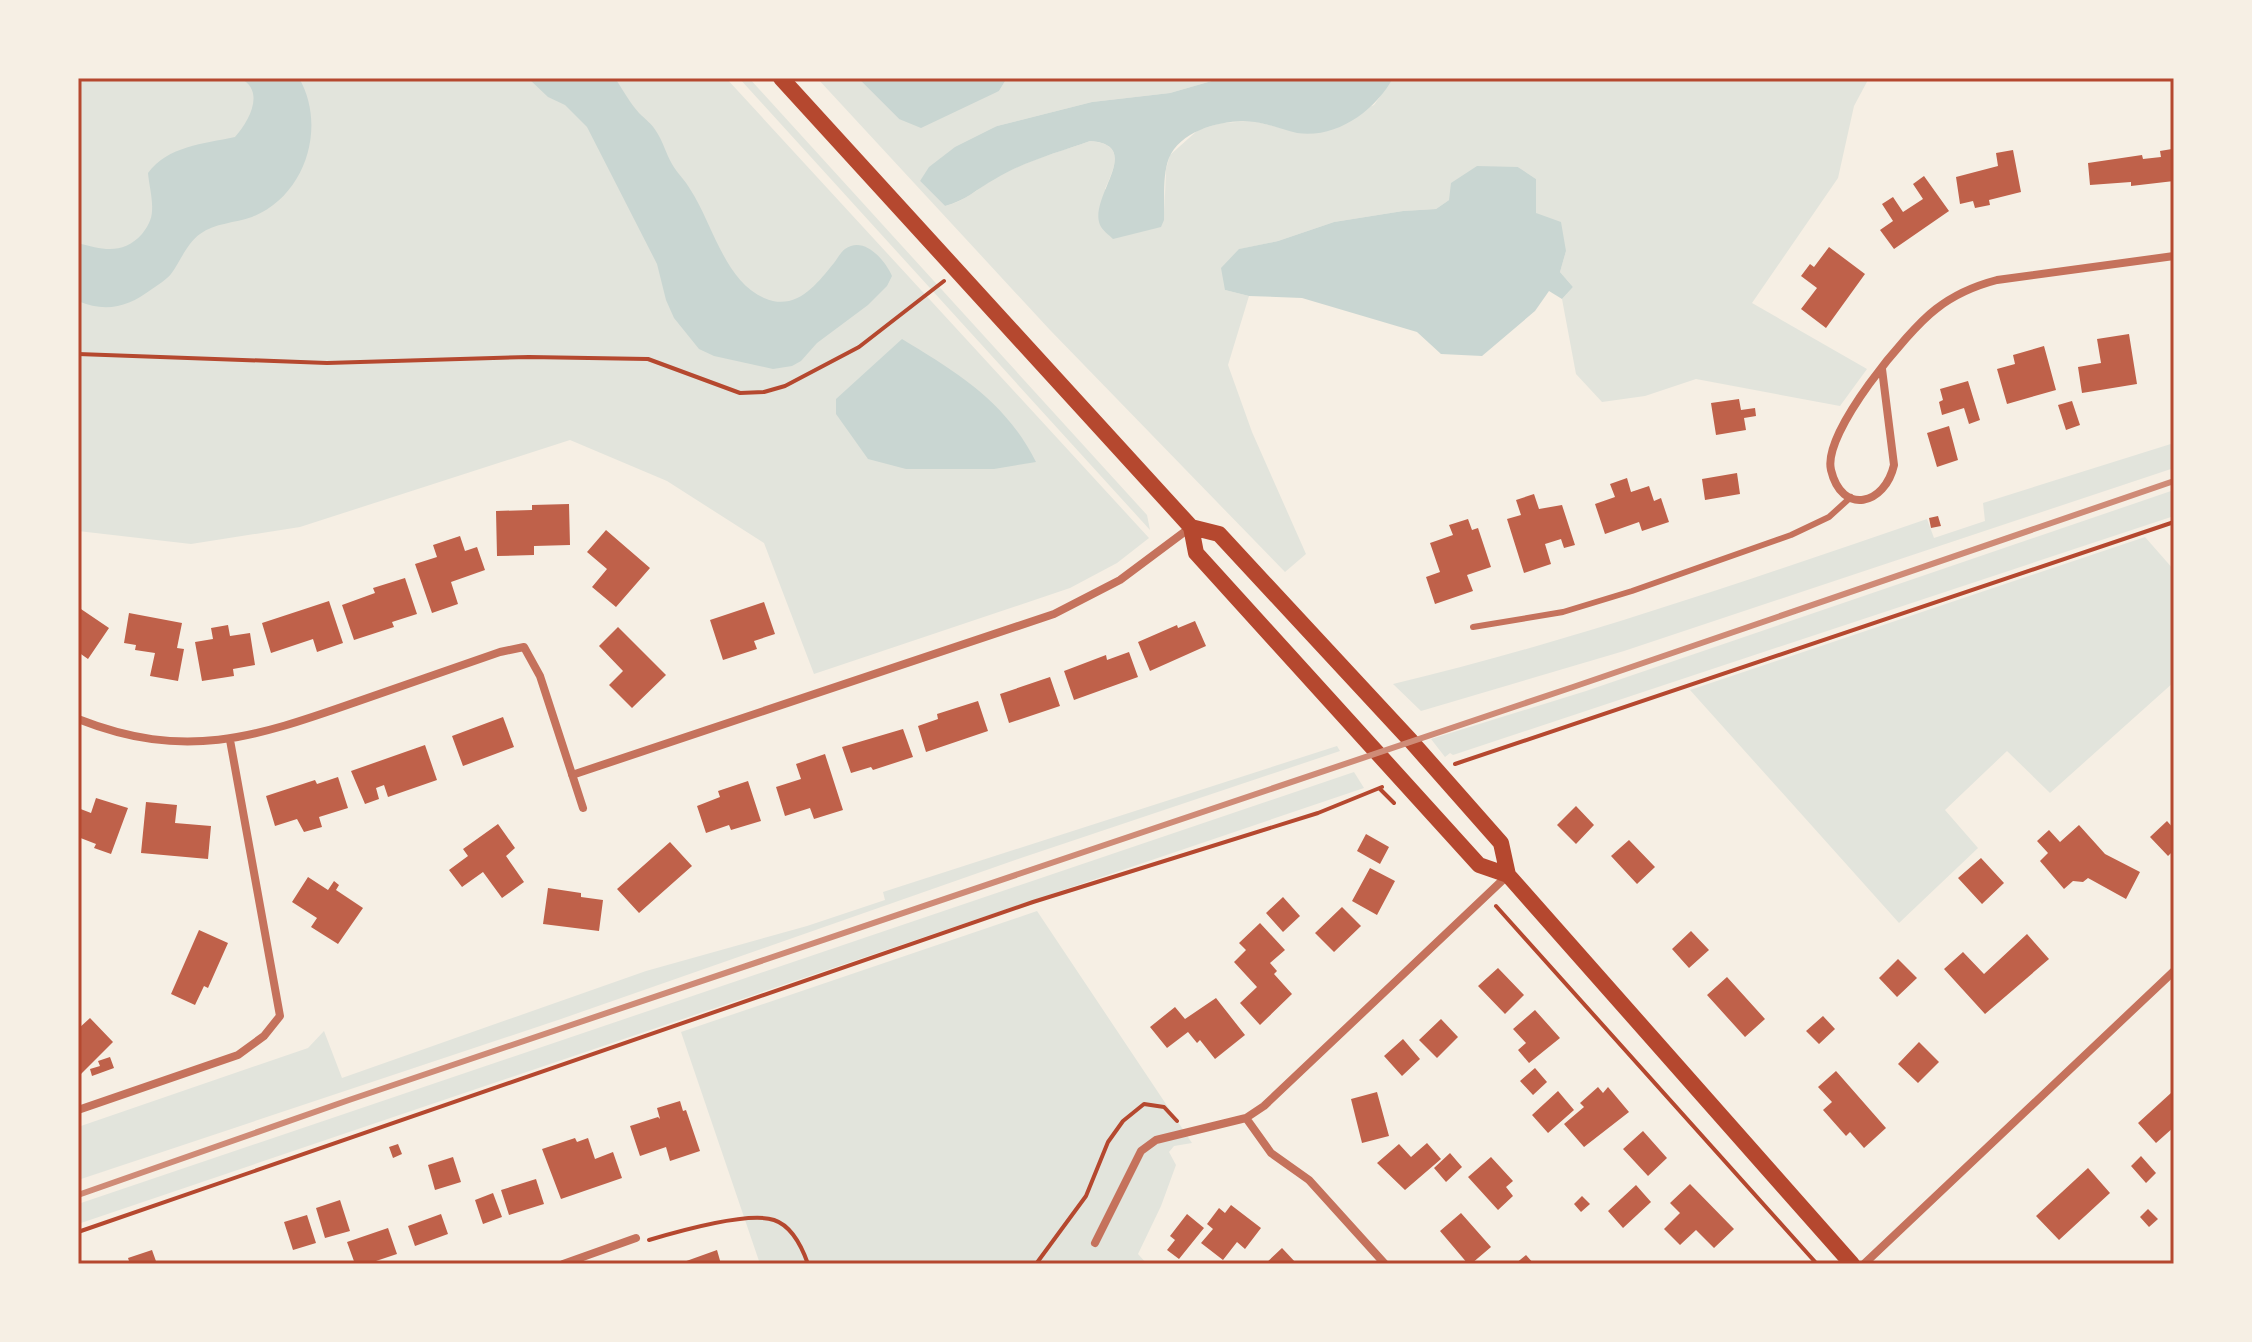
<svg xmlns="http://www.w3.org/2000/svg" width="2252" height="1342" font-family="Lato,sans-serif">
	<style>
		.green { fill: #e2e4dc }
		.water { fill: #c9d6d2 }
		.building { fill: #bf614a }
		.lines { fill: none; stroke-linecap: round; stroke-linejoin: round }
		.path { stroke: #b5482f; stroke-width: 4 }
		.service { stroke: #c5725c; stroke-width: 6 }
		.minor { stroke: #c5725c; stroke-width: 8 }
		.secondary { stroke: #b5482f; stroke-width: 16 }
		.rail { stroke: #cf8b77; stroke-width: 6 }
		.neatline { fill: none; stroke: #b5482f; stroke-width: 3 }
	</style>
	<rect width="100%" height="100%" fill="#f6efe4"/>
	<path class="green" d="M78 78H726L1149 538 1117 563 1070 588 814 674 764 543 667 481 570 440 300 527 191 544 78 531Z
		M739 78H749L1147 515 1150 530Z
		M817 78H858L899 119 999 91 1007 78H1222L1170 93 1092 102 997 126 920 181 945 206C966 201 977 189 995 178 1023 162 1059 152 1090 141 1126 144 1115 166 1105 189L1164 220 1166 169 1170 155 1198 130 1221 123 1253 121 1301 133 1374 105 1393 78H1869L1854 106 1838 178 1752 303 1867 369 1840 406 1696 379 1645 396 1602 402 1576 374 1562 299 1573 287 1560 272 1566 251 1536 213V179L1518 167 1449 200 1436 209 1403 211 1334 222 1278 241 1240 249 1225 290 1249 296 1228 365 1252 432 1306 554 1285 572 1050 330Z
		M2174 443V468L1624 651 1421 711 1393 684C1574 641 1751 579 1927 519L1934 538 1985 521 1983 503Z
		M2174 490V516L1453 755 1450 753 1445 757 1431 739 1586 691Z
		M2145 537 2174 570V682L2050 793 2007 751 1945 810 1978 848 1899 923 1690 690Z
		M1337 746 1340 751 1021 858 561 1019 78 1180V1127L308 1048 324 1031 342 1078 646 971 807 926 885 900 883 892Z
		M1354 772 1364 788 78 1224V1204Z
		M1037 911 1192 1143 1174 1146 1169 1152 1176 1165 1161 1206 1138 1254 1147 1264H760L681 1032Z"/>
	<path class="water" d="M240 78H299C327 126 306 196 252 217 235 223 215 223 200 234 187 243 180 262 171 274 166 280 158 285 152 289 128 307 106 313 78 301V243C103 250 123 255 142 234 147 228 152 219 152 211 153 199 149 185 148 173 168 146 203 144 235 137 249 121 266 91 240 78Z
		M528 78H615C623 90 630 103 639 113 645 119 652 124 656 131 663 141 666 154 672 164 677 173 685 180 690 189 713 224 724 280 764 298 796 312 816 285 834 263 837 259 841 252 845 249 864 235 885 260 892 276L887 286 868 305 817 343 801 361 792 366 773 369 714 356 699 349 674 318 666 300 657 264 587 127 565 105 548 97Z
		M858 78H1007L999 91 921 128 899 119Z
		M1222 78H1393C1375 111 1336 139 1297 133 1283 130 1269 124 1255 122 1227 118 1181 129 1169 158 1162 176 1165 201 1164 220L1161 227 1113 239C1109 235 1102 230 1100 225 1088 197 1146 145 1090 141 1059 152 1023 162 995 179 977 189 965 201 945 206L920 181 929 167 955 147 997 126 1092 102 1170 93Z
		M1477 166 1518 167 1536 179V213L1561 222 1566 251 1560 272 1573 287 1562 299 1549 291 1535 311 1482 356 1441 354 1417 332 1302 298 1249 296 1225 290 1221 268 1239 249 1278 241 1334 222 1403 211 1436 209 1449 200 1451 183Z
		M902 339C958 373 1006 402 1036 462L994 469H906L868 459 836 414V399Z"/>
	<path class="building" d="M2172 149 2174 181 2131 186V182L2090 185 2088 163 2142 155 2143 159 2161 157 2160 151Z
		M2013 150 2021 192 1989 200 1990 205 1975 208 1973 201 1960 204 1956 177 1998 166 1996 153Z
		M1924 176 1949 211 1894 249 1880 230 1893 221 1882 204 1893 197 1903 212 1923 199 1913 184Z
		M1829 247 1865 274 1826 328 1801 309 1817 288 1801 276 1810 264 1814 267Z
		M2129 334 2137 384 2082 393 2078 367 2101 363 2097 339Z
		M2044 346 2056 390 2007 404 1997 369 2015 364 2013 355Z
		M1968 381 1980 420 1969 424 1964 408 1942 415 1939 402 1943 400 1940 389Z
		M1739 399 1741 410 1755 408 1756 416 1744 418 1746 430 1716 435 1711 403Z
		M2072 401 2080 425 2066 430 2058 405Z
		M1949 426 1958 460 1937 467 1927 433Z
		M1737 473 1740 494 1705 500 1702 479Z
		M1627 478 1631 492 1649 486 1654 501 1661 498 1669 522 1642 531 1639 522 1605 534 1595 504 1615 497 1610 484Z
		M1534 494 1539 509 1562 505 1575 545 1564 548 1561 539 1545 544 1551 564 1524 573 1507 519 1521 515 1516 500Z
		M569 504 570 545 534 546V555L497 556 496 511 532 510V505Z
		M1938 516 1941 526 1931 528 1929 518Z
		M1468 519 1472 530 1478 528 1491 567 1467 575 1473 591 1435 604 1426 577 1440 572 1430 543 1453 535 1449 525Z
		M606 530 650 568 616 607 592 587 607 569 587 552Z
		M460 536 465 551 477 547 485 570 451 582 458 604 432 613 415 564 437 557 433 545Z
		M405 578 417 614 392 622 394 627 354 640 342 605 375 593 373 588Z
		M329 601 343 643 317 652 313 639 271 653 262 623Z
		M764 602 775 634 754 641 757 649 723 660 710 620Z
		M78 607 109 628 88 659 78 652Z
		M129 613 182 623 177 648 184 649 178 681 150 676 155 653 135 650 136 645 124 643Z
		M1195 621 1206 646 1150 671 1138 642 1177 625 1178 628Z
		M228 625 230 636 250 633 255 665 233 669 234 676 202 681 195 642 213 639 211 628Z
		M618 627 666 675 632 708 609 685 623 671 599 646Z
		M1129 652 1138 677 1074 700 1064 671 1106 655 1107 660Z
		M1050 677 1060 706 1009 723 1000 694Z
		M978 701 988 731 926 752 918 726 938 719 937 714Z
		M503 717 514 747 463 766 452 736Z
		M903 729 913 757 873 770 871 767 851 773 842 747Z
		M425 745 437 780 388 797 384 785 376 788 379 799 365 804 351 771Z
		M825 754 843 810 814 819 810 808 785 816 776 787 801 779 796 764Z
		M338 777 348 808 319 817 322 827 304 832 297 819 275 826 266 796 315 780 317 784Z
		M748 781 761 821 731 830 729 825 706 833 697 806 720 797 718 791Z
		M96 798 128 808 111 854 94 848 96 844 78 837V808L91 813Z
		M146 802 177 805 175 823 211 826 208 859 141 853Z
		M1576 806 1594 825 1576 844 1557 825Z
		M2167 821 2174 829V850L2168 856 2150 837Z
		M498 824 515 848 506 856 524 882 502 898 483 872 462 887 449 870 468 856 463 849Z
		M2079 825 2105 854 2140 872 2126 899 2088 878 2083 882 2073 881 2064 889 2040 861 2048 853 2037 841 2049 830 2060 842Z
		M1366 834 1389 847 1380 864 1357 851Z
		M1629 840 1655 867 1637 884 1611 856Z
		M670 842 692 866 639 913 617 889Z
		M1981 858 2004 883 1982 904 1958 878Z
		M1370 868 1395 881 1377 915 1352 901Z
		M308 877 328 890 334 881 339 885 336 890 363 908 338 944 311 927 317 918 292 902Z
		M548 888 581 893V897L603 900 599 931 543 924Z
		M1283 897 1300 916 1283 932 1266 913Z
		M1342 907 1361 926 1334 952 1315 933Z
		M1260 923 1285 950 1270 963 1277 971 1274 974 1292 994 1260 1025 1240 1003 1257 987 1234 962 1246 950 1239 943Z
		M199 930 228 943 208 988 204 986 195 1005 171 994Z
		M1691 931 1709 950 1689 968 1672 949Z
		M2027 934 2049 959 1985 1014 1944 969 1963 952 1984 974Z
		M1898 959 1917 978 1897 997 1879 978Z
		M1498 968 1524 995 1505 1014 1478 986Z
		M1727 977 1765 1019 1745 1037 1707 995Z
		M1216 998 1245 1035 1215 1059 1200 1040 1197 1043 1188 1032 1167 1048 1150 1027 1175 1007 1185 1019Z
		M1535 1010 1560 1038 1529 1063 1518 1050 1526 1043 1513 1029Z
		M1823 1016 1835 1029 1819 1044 1806 1031Z
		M90 1018 113 1042 78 1077V1029Z
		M1441 1019 1458 1037 1437 1058 1419 1040Z
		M1403 1039 1420 1059 1402 1076 1384 1056Z
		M1919 1042 1939 1062 1918 1083 1898 1064Z
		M110 1057 114 1068 92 1076 90 1069 100 1066 98 1061Z
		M1535 1068 1547 1082 1533 1095 1520 1081Z
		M1836 1071 1886 1128 1864 1148 1850 1132 1846 1136 1823 1110 1832 1102 1818 1087Z
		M1598 1087 1603 1093 1608 1087 1629 1112 1584 1147 1564 1124 1584 1107 1580 1103Z
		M1558 1091 1574 1110 1548 1133 1532 1115Z
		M1377 1092 1389 1136 1362 1143 1351 1099Z
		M2171 1093 2174 1096V1127L2156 1143 2138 1123Z
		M680 1101 683 1111 686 1110 700 1151 670 1161 666 1147 640 1156 630 1126 658 1117 660 1119 657 1108Z
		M1643 1131 1667 1158 1648 1176 1623 1149Z
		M575 1138 577 1142 588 1138 595 1159 613 1152 622 1178 561 1199 542 1149Z
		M1427 1143 1441 1159 1405 1190 1377 1163 1399 1144 1411 1157Z
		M398 1144 402 1154 393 1158 389 1147Z
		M1450 1153 1462 1167 1446 1182 1434 1168Z
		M2141 1156 2156 1173 2146 1183 2131 1166Z
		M453 1157 461 1182 435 1190 428 1165Z
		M1491 1157 1513 1181 1506 1187 1513 1196 1498 1210 1468 1177Z
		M2088 1168 2110 1193 2059 1240 2036 1216Z
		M536 1179 544 1204 509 1215 501 1190Z
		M1690 1184 1734 1229 1714 1248 1696 1230 1680 1245 1664 1229 1680 1213 1670 1203Z
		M1636 1185 1651 1202 1623 1228 1608 1211Z
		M493 1193 502 1217 483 1224 475 1200Z
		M1582 1196 1590 1204 1581 1212 1574 1204Z
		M340 1200 350 1231 325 1238 316 1208Z
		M1231 1205 1261 1228 1245 1249 1237 1242 1223 1260 1201 1243 1213 1229 1207 1224 1219 1208 1225 1213Z
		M2148 1209 2158 1219 2149 1227 2140 1217Z
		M1461 1213 1491 1247 1471 1264H1468L1440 1231Z
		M441 1214 448 1234 415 1246 408 1226Z
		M1187 1214 1204 1228 1179 1259 1167 1250 1175 1240 1170 1236Z
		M307 1215 316 1243 293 1250 284 1222Z
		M388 1228 397 1254 367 1264H355L347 1242Z
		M1282 1248 1297 1264H1265Z
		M152 1250 157 1264H130L128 1258Z
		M717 1250 721 1264H678Z
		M1526 1255 1534 1264H1515Z"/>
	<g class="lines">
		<path class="path" d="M78 354 327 363 529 357 648 359 740 393 764 392 785 386 859 347 944 281
			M1455 764 2174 522
			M1380 789 1394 803
			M1496 906 1817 1264
			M78 1232 1033 902 1318 813 1382 787
			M649 1240C676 1232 748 1211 774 1220 792 1226 802 1247 808 1264
			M1036 1264 1086 1196 1108 1142 1123 1121 1144 1104 1164 1107 1177 1121"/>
		<path class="service" d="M1473 627 1563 612 1632 591 1791 535 1829 517 1851 497"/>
		<path class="minor" d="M1882 369 1894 465C1885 505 1842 516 1831 470 1822 433 1907 331 1936 309 1955 294 1974 286 1997 280L2174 256
			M78 719C185 761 253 738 356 702 404 685 452 669 500 652L524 647 540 676 583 808
			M572 775 1054 614 1120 580 1191 527
			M78 1110 238 1055 264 1036 280 1016 230 740
			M1246 1118 1264 1106 1508 875
			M1095 1243 1141 1151 1156 1140 1246 1118 1271 1153 1309 1180 1385 1264
			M563 1264 636 1238
			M1864 1264 2174 971"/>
		<path class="secondary" d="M781 78 1191 527 1196 553 1479 865 1508 875
			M1191 527 1219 534 1411 741 1501 843 1508 875 1852 1264"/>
		<path class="rail" d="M78 1195 349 1100 1573 687 2174 481"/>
	</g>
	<rect width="2252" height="1342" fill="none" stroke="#f6efe4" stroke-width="160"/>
	<rect x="80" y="80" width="2092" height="1182" class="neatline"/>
</svg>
